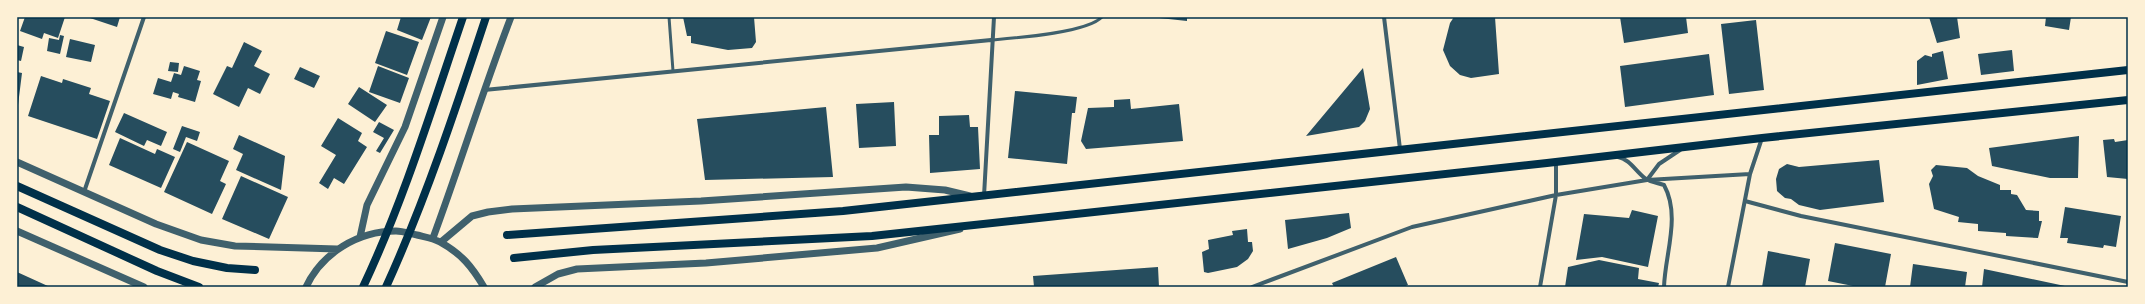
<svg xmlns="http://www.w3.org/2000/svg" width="2145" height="304" font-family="'Noto Sans',sans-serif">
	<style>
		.building { fill: #264d5e }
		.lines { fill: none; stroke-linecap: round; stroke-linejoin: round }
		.service { stroke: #3f606c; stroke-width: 3 }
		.minor { stroke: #3f606c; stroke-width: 4 }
		.tertiary { stroke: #3f606c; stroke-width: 7 }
		.secondary { stroke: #003049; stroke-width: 8 }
		.neatline { fill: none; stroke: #003049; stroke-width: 1.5 }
	</style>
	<rect width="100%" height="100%" fill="#fdf0d5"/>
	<path class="building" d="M25 17H65L58 38 44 33 42 39 20 31Z
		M87 17H120L117 27Z
		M401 17H431L422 40 397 30Z
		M683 17H754L756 42 752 48 728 50 691 43V36H687Z
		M1150 17H1187V21Z
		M1454 17H1495L1499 74 1471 78 1460 75 1450 66 1443 50 1450 23Z
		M1620 17H1686L1688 33 1624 43Z
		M1929 17H1957L1960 38 1937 43Z
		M2046 17H2071L2069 30 2045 26Z
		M1756 20 1764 90 1729 94 1721 24Z
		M386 31 419 42 407 75 375 63Z
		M60 35 64 36 60 54 47 51 49 38 59 40Z
		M70 39 95 45 91 62 66 57Z
		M244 42 262 51 254 66 270 74 260 94 248 88 239 107 213 94 227 66 232 68Z
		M17 45 24 47 21 61 17 60Z
		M2012 50 2014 71 1981 75 1978 54Z
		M1943 51 1948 79 1917 85V61L1925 55 1932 57V54Z
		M1709 54 1714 95 1625 107 1620 66Z
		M170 62 179 63 178 72 168 71Z
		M184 66 200 71 197 80 201 81 195 102 178 97 179 94 173 92 171 99 153 94 158 78 171 82 174 73 181 75Z
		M378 66 409 78 400 103 369 92Z
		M300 67 320 76 314 88 294 79Z
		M1363 68 1370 109 1365 121 1359 127 1306 136Z
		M17 72 22 73 18 105H17Z
		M41 76 62 83 63 79 91 88 89 94 110 101 97 139 28 116Z
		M359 87 387 105 375 122 348 104Z
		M1015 91 1077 97 1075 113H1072L1067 164 1008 158Z
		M1130 99 1131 109 1179 104 1183 141 1086 149 1081 141 1088 108 1114 107V100Z
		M894 102 896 146 859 148 856 104Z
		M826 107 833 177 705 180 697 119Z
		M124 113 167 132 161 146 147 140 144 146 115 132Z
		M969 115 970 127H978L980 169 930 173 929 135H939V116Z
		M338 118 362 133 358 141 367 147 344 184 334 178 328 189 319 183 336 155 321 146Z
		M379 122 394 130 380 153 376 151 384 138 373 132Z
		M182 126 200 132 197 141 186 137 180 152 173 149Z
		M239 135 285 156 281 190 236 170 243 154 233 149Z
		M2079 136 2078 178H2050L1992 166 1989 148Z
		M120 138 155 154 157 149 175 157 161 188 109 165Z
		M2114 139 2115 142 2128 140V179L2107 177 2103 140Z
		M187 142 229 161 220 181 226 184 212 214 164 192Z
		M1879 160 1884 202 1820 210 1799 205 1791 199 1785 198 1777 191 1776 179 1779 169 1787 164 1799 167Z
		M1936 165 1967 168 1978 176 2000 185V190H2011V194L2017 195 2026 210 2039 211V221H2042L2038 238 2006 236V233L1978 231V224L1958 222 1959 217 1934 209 1929 184 1933 176 1931 170Z
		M241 176 288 197 269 239 222 219Z
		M2065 207 2121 216 2116 247 2104 245 2103 248 2067 243 2068 238H2060Z
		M1632 210 1658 216 1648 267 1602 257 1576 260 1584 214 1629 218Z
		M1349 213 1351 228 1327 238 1288 249 1285 220Z
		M1247 229 1248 242H1252L1253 251 1248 259 1237 267 1208 273 1204 272 1202 252 1209 249 1208 240 1233 235 1232 231Z
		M1835 243 1891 254 1885 287H1858L1828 281Z
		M1768 251 1810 259 1805 287H1762Z
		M1396 257 1408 285 1403 287H1334L1332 283Z
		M1599 260 1639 268 1638 279 1659 283 1658 287H1565L1568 267Z
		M1913 264 1967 272 1965 287H1910Z
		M1158 267 1159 287H1034L1033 276Z
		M1984 269 2065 286V287H1982Z
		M17 272 50 287H17Z"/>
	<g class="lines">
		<path class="service" d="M669 17 673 71
			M991 40C1015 38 1087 33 1102 17"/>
		<path class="minor" d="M1384 17 1400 149
			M484 90 991 40
			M1618 157C1630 159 1636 172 1646 179 1651 182 1658 183 1664 185 1681 216 1665 254 1664 287
			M1647 180 1659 164 1680 150
			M84 192 144 17
			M984 196 994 17
			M1745 201 1801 216 2128 282
			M1252 287 1412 227 1556 195 1647 180 1750 174
			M1540 287 1556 195V162
			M1728 287 1750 174 1762 138"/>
		<path class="tertiary" d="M17 162 156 224 201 240 235 246 337 249
			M17 231 144 287
			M360 237 367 205 405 127 443 17
			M433 238C460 165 483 90 511 17
			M441 242 472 216 488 212 512 209 701 201 906 187 945 190 970 196
			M306 287C322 253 358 231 396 231 403 231 411 234 417 235 425 237 433 238 440 242 462 254 472 267 484 287
			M535 287 558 274 577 269 706 263 877 248 960 229"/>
		<path class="secondary" d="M17 186 160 250 193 261 227 268 255 270
			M17 207 157 271 199 287
			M507 235 843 211 2128 70
			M514 258 593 250 872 236 1547 163 1762 138 2128 100
			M363 287C404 200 432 108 463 17
			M386 287C426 199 456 108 486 17"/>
	</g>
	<rect width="2145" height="304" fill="none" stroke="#fdf0d5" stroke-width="36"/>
	<rect x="18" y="18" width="2109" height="268" class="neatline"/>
</svg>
